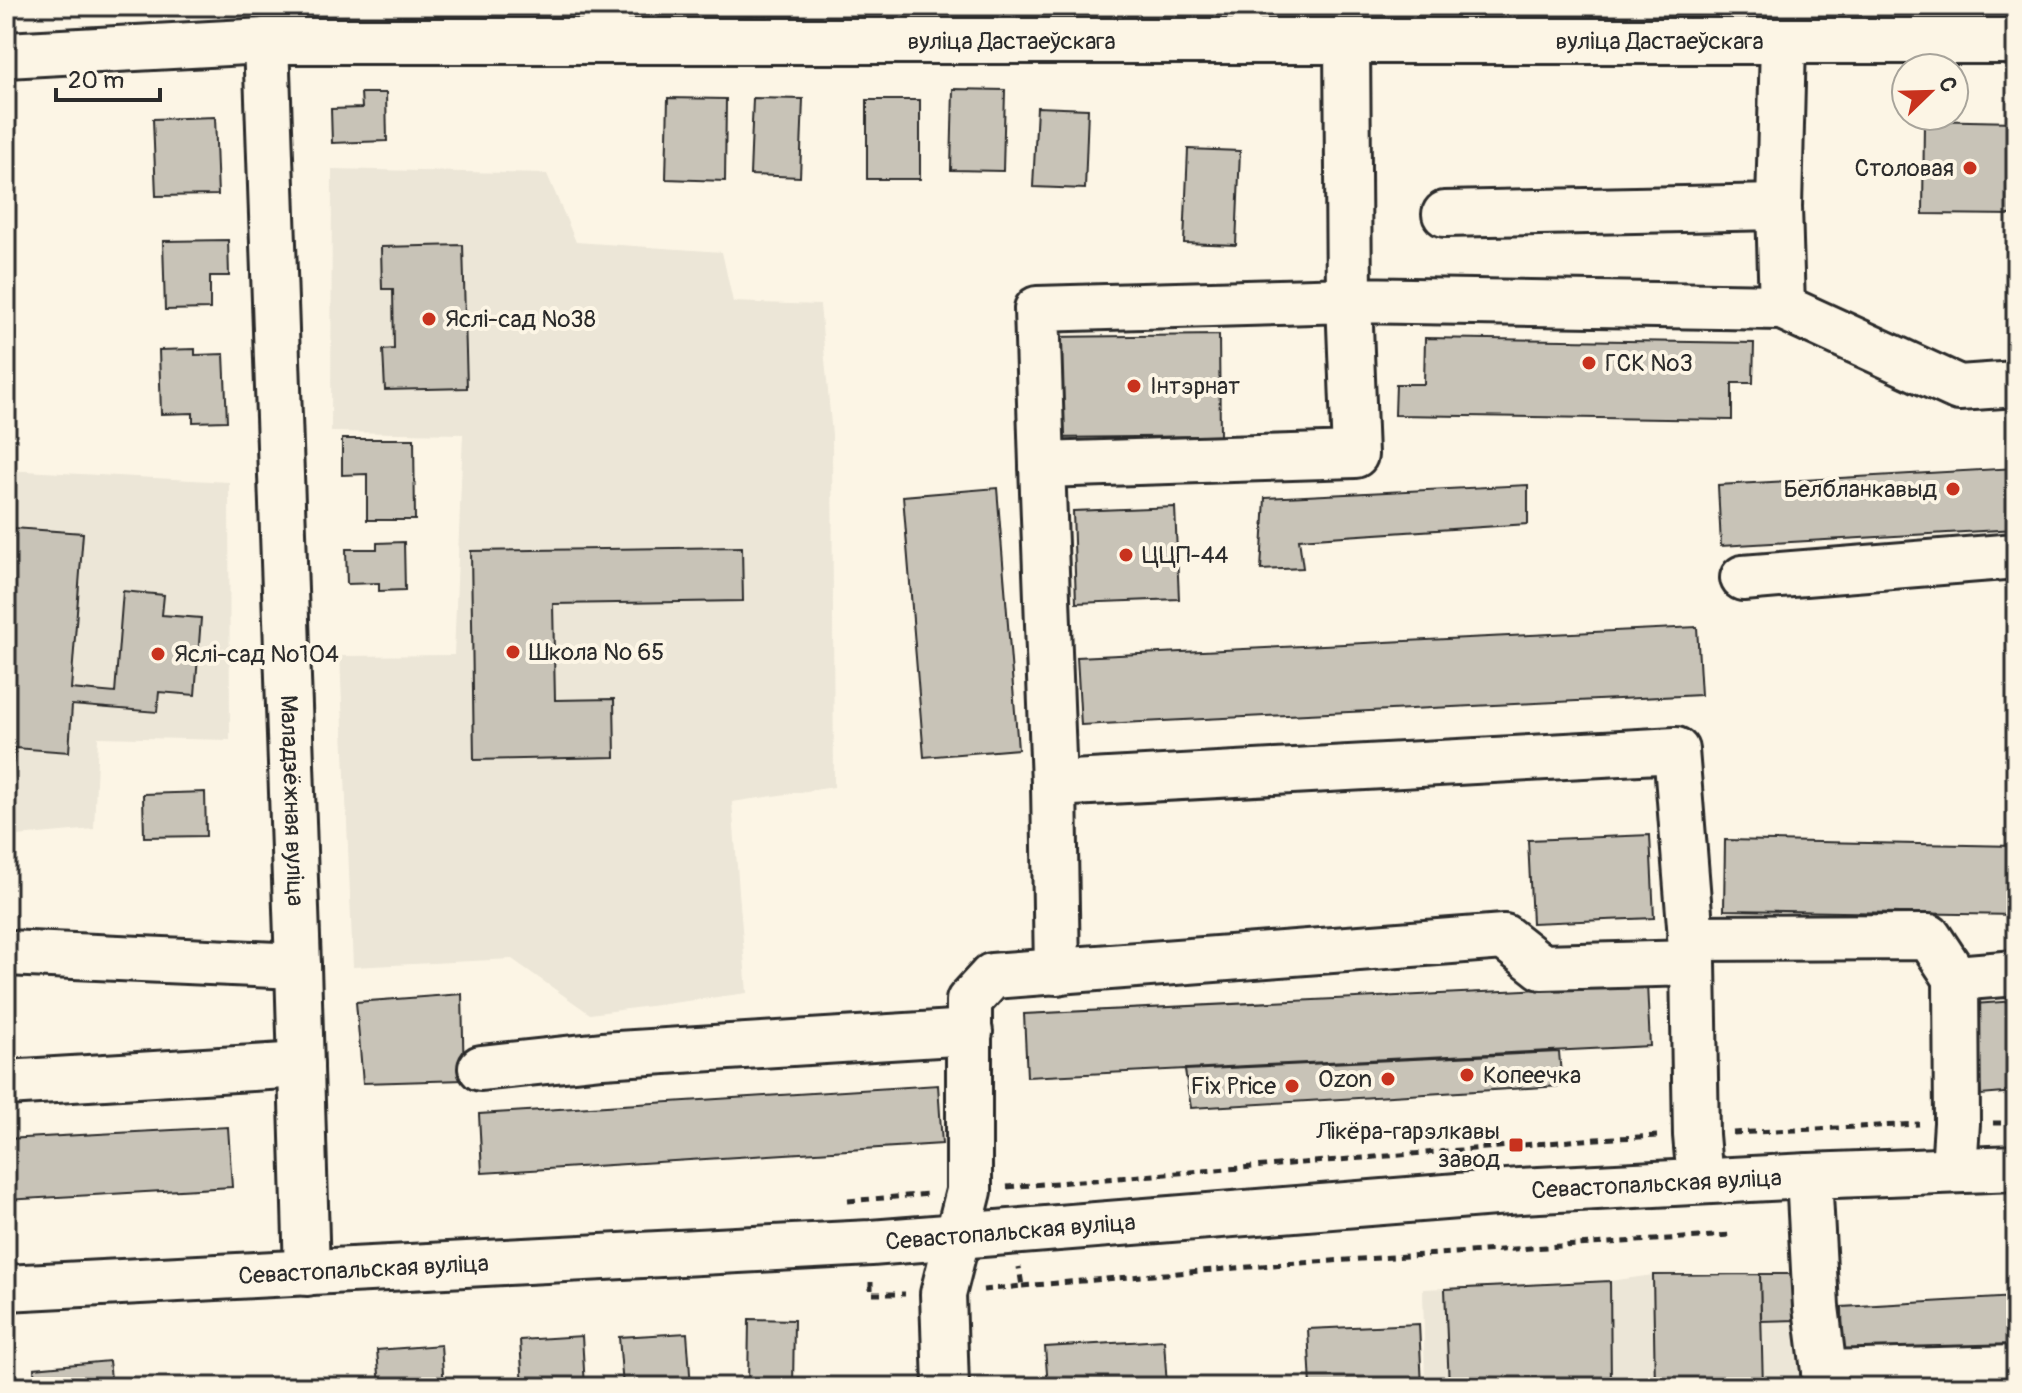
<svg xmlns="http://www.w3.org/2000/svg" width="2022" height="1393" font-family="Pangolin,sans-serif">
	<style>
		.built { fill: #ece6d7 }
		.building { fill: #c8c3b7; stroke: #2b2b2b; stroke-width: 2 }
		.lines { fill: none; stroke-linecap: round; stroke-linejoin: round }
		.minor-casing { stroke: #2b2b2b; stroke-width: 50 }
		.path { stroke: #2b2b2b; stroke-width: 5; stroke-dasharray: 8 6; stroke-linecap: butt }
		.minor { stroke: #fcf5e5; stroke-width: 44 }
		.poi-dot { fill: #c8321e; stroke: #fcf5e5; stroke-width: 3 }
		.labels { text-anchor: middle; stroke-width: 8; stroke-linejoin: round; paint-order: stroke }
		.street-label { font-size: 24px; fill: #2b2b2b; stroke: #fcf5e5 }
		.poi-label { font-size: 24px; fill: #2b2b2b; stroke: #fcf5e5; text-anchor: start }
	</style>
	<rect width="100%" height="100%" fill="#fcf5e5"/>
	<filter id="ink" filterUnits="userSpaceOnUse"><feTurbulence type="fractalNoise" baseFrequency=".0125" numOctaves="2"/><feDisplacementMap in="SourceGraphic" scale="16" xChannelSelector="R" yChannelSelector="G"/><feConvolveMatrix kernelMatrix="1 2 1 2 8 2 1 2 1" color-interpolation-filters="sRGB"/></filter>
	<g filter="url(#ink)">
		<path class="built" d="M332 169 547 174 576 242 722 252 733 302 820 305 832 435 834 787 732 802 747 993 590 1014 512 959 353 967 340 656 454 655 463 434 331 432Z
			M6 470 229 482 230 740 98 737 94 829 6 837Z
			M1760 1274H1796L1797 1307 2016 1297V1387H1425L1423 1289 1610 1281 1653 1275Z"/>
		<path class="building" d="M953 89 1005 90 1003 171 951 170Z
			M361 93H386L387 141 332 143 331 109 362 108Z
			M668 98 726 99 725 181 666 179Z
			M753 98 803 99 800 177 750 175Z
			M867 100H920V179H867Z
			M1037 107 1088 109 1085 189 1033 187Z
			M215 117 218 195 156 196 153 119Z
			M1924 120 2016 122V215L1923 214Z
			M1188 149 1240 151 1236 245 1184 243Z
			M228 240 229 276H210V309L165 310 163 241Z
			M463 245 467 388 385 390 383 350 394 349 393 289H382L381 247Z
			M1219 335 1220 436 1050 438 1048 337Z
			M1425 338 1754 343 1753 383H1732V420L1395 415 1396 384H1424Z
			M195 349V355L224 354 227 421 193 422V413L161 414 159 350Z
			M342 439H414L415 520H367V474L342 475Z
			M2016 468V529L1721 546 1718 485Z
			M1528 485V524L1299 539 1303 568 1261 570 1265 498Z
			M997 488 1018 749 924 757 903 496Z
			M1175 507 1179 599 1076 603 1073 511Z
			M13 528 83 533 71 689 115 693 123 591 164 595 162 615 201 618 195 695 159 692 157 712 72 705 69 752 15 748 12 780 6 779V619Z
			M404 542 405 590 379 591V583L347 584 346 549H377V543Z
			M742 547 743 601 553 604 555 700 614 699 615 757 474 760 471 551Z
			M1697 627 1701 695 1081 725 1077 657Z
			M205 792 206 836 144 837 143 794Z
			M1650 835 1654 918 1532 923 1528 840Z
			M1725 840 2016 846V915L1724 910Z
			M1647 984 1650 1046 1027 1077 1024 1014Z
			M462 994 464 1080 363 1083 356 1002Z
			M2016 1001V1092L1981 1095 1974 1004Z
			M1559 1052 1562 1086 1191 1108 1185 1070Z
			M938 1085 942 1144 482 1173 479 1114Z
			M228 1127 232 1187 6 1200V1139Z
			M1760 1274 1763 1387H1655L1653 1275Z
			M1760 1274H1796L1797 1320 1761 1321Z
			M1610 1281 1611 1385 1627 1384V1387H1449L1445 1289Z
			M2016 1297V1345L1843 1355 1842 1307Z
			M749 1319 794 1320 793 1387H748Z
			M1419 1324 1422 1387H1311L1308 1329Z
			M687 1333 691 1387H623L619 1337Z
			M582 1336 585 1387H523L520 1340Z
			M1164 1340 1167 1387H1048L1045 1347Z
			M441 1345 444 1387H380L377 1350Z
			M109 1361 112 1387H35L34 1368Z
			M826 1382H900V1387H826Z"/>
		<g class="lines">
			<g class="minor-casing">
				<g id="minor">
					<path id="s1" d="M266 41 298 966 307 1273"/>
					<path d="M1347 41 1349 300 1355 455 1042 465 1037 309 1349 300 1782 307 1959 388 2016 384"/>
					<path id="s2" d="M6 55 266 41H2016"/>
					<path d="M1445 214 1779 207"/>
					<path d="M1782 307 1779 207 1783 41"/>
					<path d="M1042 465 1054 784 1057 972"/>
					<path d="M1743 578 2016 556"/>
					<path d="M1054 784 1676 750 1693 963"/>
					<path d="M1690 938 1929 937 1956 978"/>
					<path d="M6 953 298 966"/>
					<path d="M481 1068 602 1055 970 1032"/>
					<path d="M6 1083 301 1065"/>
					<path d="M1954 1169 1957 1123 1956 978 2016 973"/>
					<path d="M1809 1176 1816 1307 1826 1387"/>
					<path id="s3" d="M6 1288 871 1243 1520 1191 1809 1176 2016 1168"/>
					<path d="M1824 1373 2016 1368"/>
					<path d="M946 1387 943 1294 969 1191V1001L992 976 1504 937 1542 967 1693 963 1696 1135 1700 1181"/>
				</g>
			</g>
			<path class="path" d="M1993 1123H2016
				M1733 1133 1919 1124
				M1007 1187 1596 1139 1659 1136
				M848 1201 930 1194
				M871 1282V1294H905
				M1022 1286 1285 1264 1730 1235
				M983 1290 1022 1286 1019 1267"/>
			<use href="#minor" class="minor"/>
		</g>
	</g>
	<g class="poi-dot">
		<circle cx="1970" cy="168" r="8"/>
		<circle cx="429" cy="319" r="8"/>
		<circle cx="1589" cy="363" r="8"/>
		<circle cx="1134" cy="386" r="8"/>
		<circle cx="1953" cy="489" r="8"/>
		<circle cx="1126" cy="555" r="8"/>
		<circle cx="513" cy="652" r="8"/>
		<circle cx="158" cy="654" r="8"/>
		<circle cx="1467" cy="1075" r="8"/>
		<circle cx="1388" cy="1079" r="8"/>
		<circle cx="1292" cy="1086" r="8"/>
		<rect x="1508" y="1137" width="16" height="16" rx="4"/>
	</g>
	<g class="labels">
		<g class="street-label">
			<text dy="8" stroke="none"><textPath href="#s2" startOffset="1006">вуліца Дастаеўскага</textPath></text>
			<text dy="8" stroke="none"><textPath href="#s2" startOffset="1654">вуліца Дастаеўскага</textPath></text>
			<text dy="8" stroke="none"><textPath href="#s1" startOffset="760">Маладзёжная вуліца</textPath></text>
			<text dy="8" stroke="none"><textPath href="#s3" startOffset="1654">Севастопальская вуліца</textPath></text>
			<text dy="8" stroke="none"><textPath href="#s3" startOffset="1006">Севастопальская вуліца</textPath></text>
			<text dy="8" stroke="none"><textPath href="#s3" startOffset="358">Севастопальская вуліца</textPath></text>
		</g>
		<g class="poi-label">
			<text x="1954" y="176" text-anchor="end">Столовая</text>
			<text x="445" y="327">Яслі-сад №38</text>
			<text x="1605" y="371">ГСК №3</text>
			<text x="1150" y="394">Інтэрнат</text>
			<text x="1937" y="497" text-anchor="end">Белбланкавыд</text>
			<text x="1142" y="563">ЦЦП-44</text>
			<text x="529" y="660">Школа № 65</text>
			<text x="174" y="662">Яслі-сад №104</text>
			<text x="1483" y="1083">Копеечка</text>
			<text x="1372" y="1087" text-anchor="end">Ozon</text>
			<text x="1276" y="1094" text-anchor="end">Fix Price</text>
			<text x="1500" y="1139" text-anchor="end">Лікёра-гарэлкавы<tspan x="1500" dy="28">завод</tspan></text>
		</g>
	</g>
	<rect width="2022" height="1393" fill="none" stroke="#fcf5e5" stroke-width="32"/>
	<rect x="16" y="16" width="1990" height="1361" fill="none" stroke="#2b2b2b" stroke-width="3" filter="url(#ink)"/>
	<g transform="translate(1930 92) rotate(67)"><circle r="38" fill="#fcf5e5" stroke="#a8a49b" stroke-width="2"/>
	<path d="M0-6L14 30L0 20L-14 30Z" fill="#c8321e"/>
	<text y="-12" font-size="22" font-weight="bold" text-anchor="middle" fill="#2b2b2b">С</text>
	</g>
	<path d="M56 88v12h104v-12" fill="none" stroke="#2b2b2b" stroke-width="4"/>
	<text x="68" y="88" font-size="24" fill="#2b2b2b" stroke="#fcf5e5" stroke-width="6" paint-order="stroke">20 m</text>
</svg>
